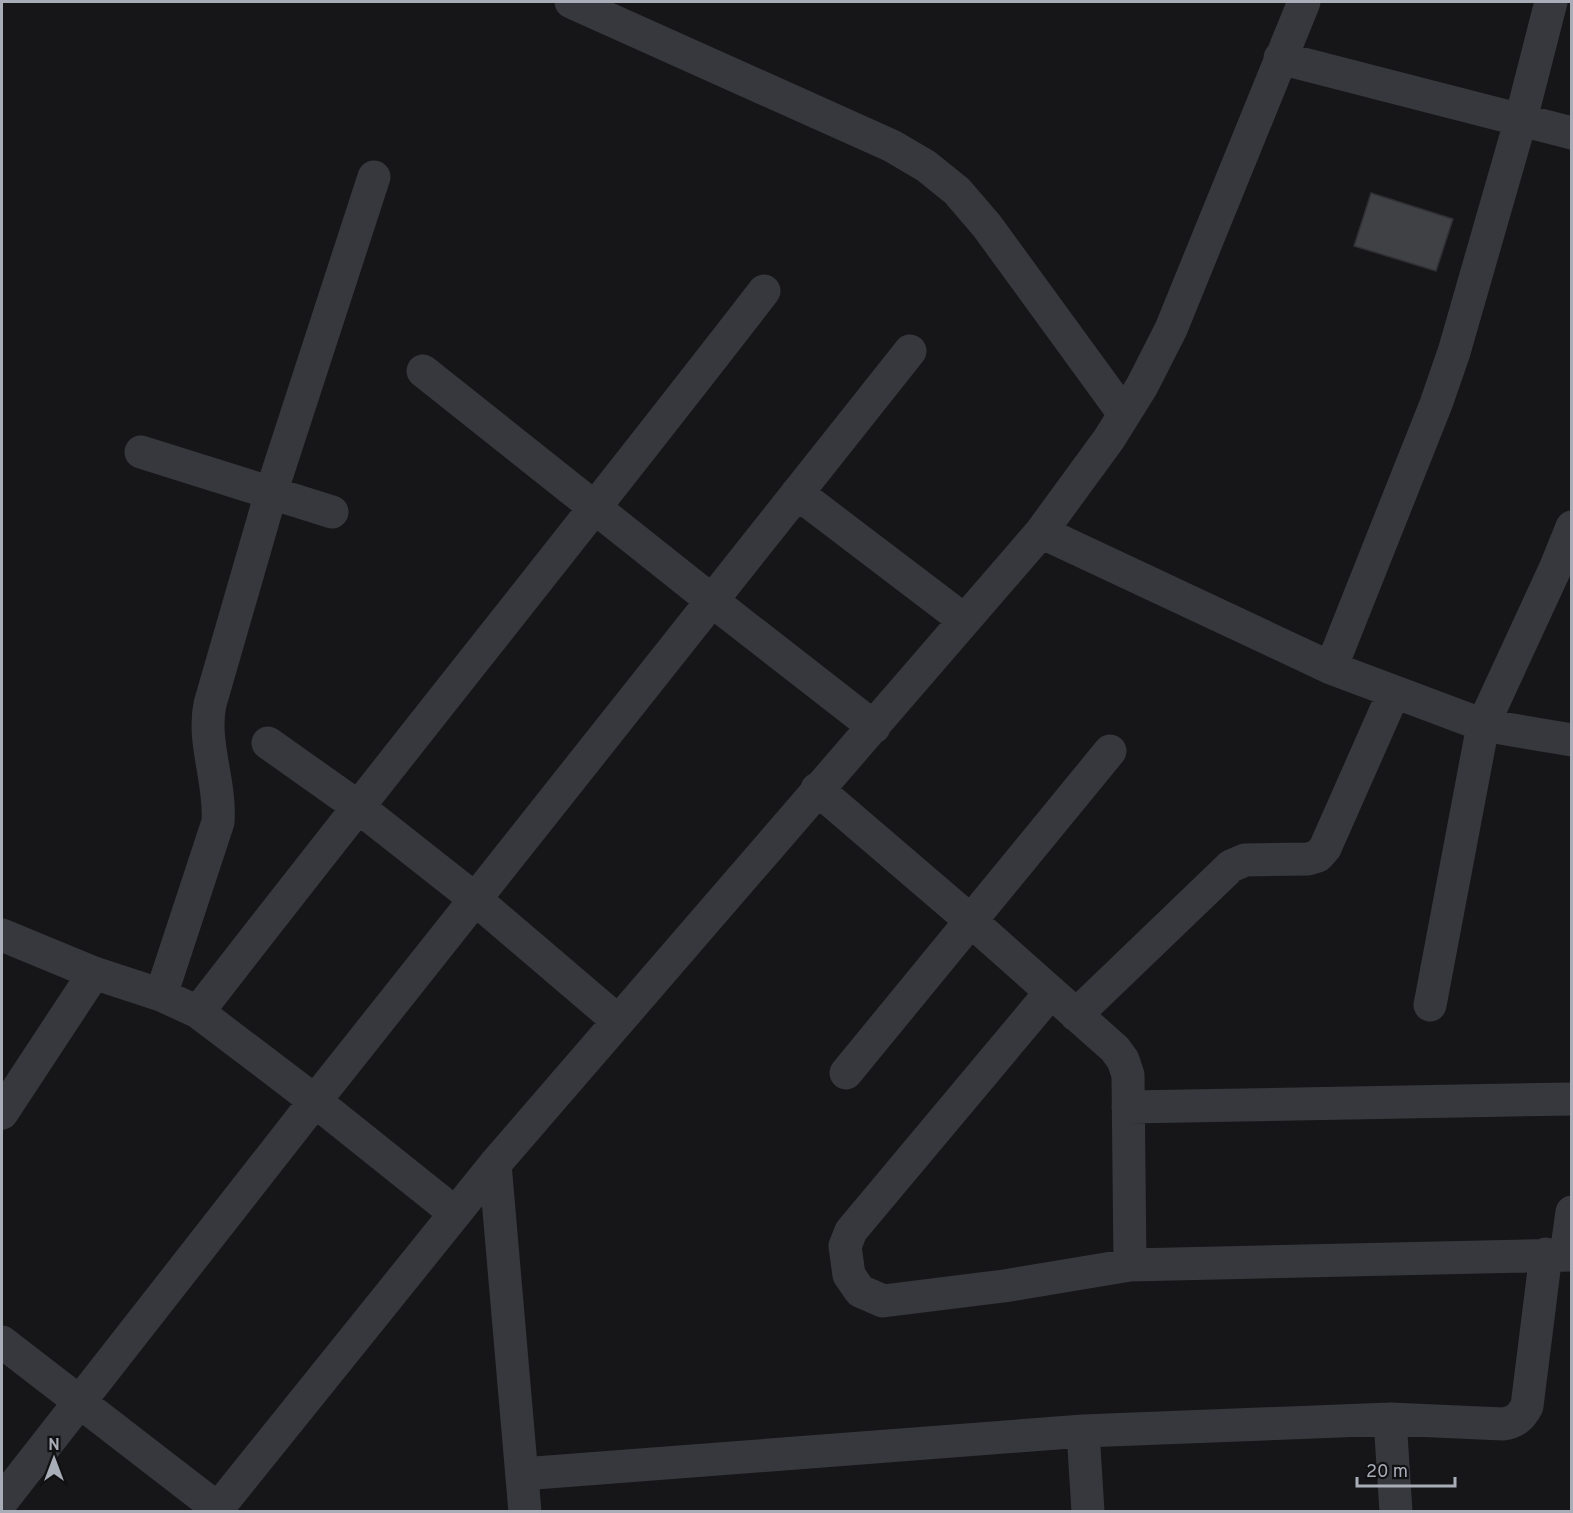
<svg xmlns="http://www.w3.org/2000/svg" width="1573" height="1513" font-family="Overpass,sans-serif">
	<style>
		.building { fill: #404145; stroke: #303034; stroke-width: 1.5 }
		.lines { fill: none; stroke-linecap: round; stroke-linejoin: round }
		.minor { stroke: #37383d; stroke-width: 33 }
	</style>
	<rect width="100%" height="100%" fill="#161618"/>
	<path class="building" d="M1371 193 1453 219 1436 271 1354 246Z"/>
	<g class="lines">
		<path class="minor" d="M571 2 892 146 926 166 957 191 987 226 1124 414
			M1280 58 1572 133
			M423 371 711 600 874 727
			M141 452 332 512
			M797 493 964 620
			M1041 532 1331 668 1483 725 1572 740
			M1331 668 1436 404 1454 352 1521 119 1551 2
			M268 743 357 806 475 899 618 1021
			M817 789 971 921 1115 1049 1123 1060 1128 1075 1130 1265
			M2 935 94 973 161 995 198 1012 315 1101 455 1213
			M1051 992 851 1231 845 1246 849 1275 860 1291 883 1301 1004 1286 1130 1265 1572 1255
			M161 995 218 822C221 782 202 743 210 704L271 493 374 177
			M1430 1005 1483 725 1555 569 1572 527
			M198 1012C385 770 577 533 764 291
			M1076 1015 1231 866 1245 860 1308 859 1318 856 1325 848 1394 692
			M846 1073 1110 751
			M1128 1107 1572 1099
			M2 1113 94 973
			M495 1164 525 1512
			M1566 1254 1572 1212
			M2 1342 217 1508
			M1390 1419 1396 1512
			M1083 1431 1088 1512
			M522 1474 1083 1431 1390 1419 1503 1424C1516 1422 1521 1417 1527 1406L1546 1254
			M2 1501 315 1101 910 351
			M215 1512 495 1164 1041 532 1109 439 1142 386 1171 329 1304 2"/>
	</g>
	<rect width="1573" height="1513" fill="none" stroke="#a8adb8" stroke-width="6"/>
	<g transform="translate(54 1459)" stroke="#111113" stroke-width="4.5" paint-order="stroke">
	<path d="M0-4.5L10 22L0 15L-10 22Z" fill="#a8adb8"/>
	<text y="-9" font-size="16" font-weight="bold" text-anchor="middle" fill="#a8adb8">N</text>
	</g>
	<path d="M1357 1477v9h98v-9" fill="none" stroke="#a8adb8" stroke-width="3"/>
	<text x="1366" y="1477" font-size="18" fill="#a8adb8" stroke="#111113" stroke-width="4.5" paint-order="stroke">20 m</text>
</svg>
